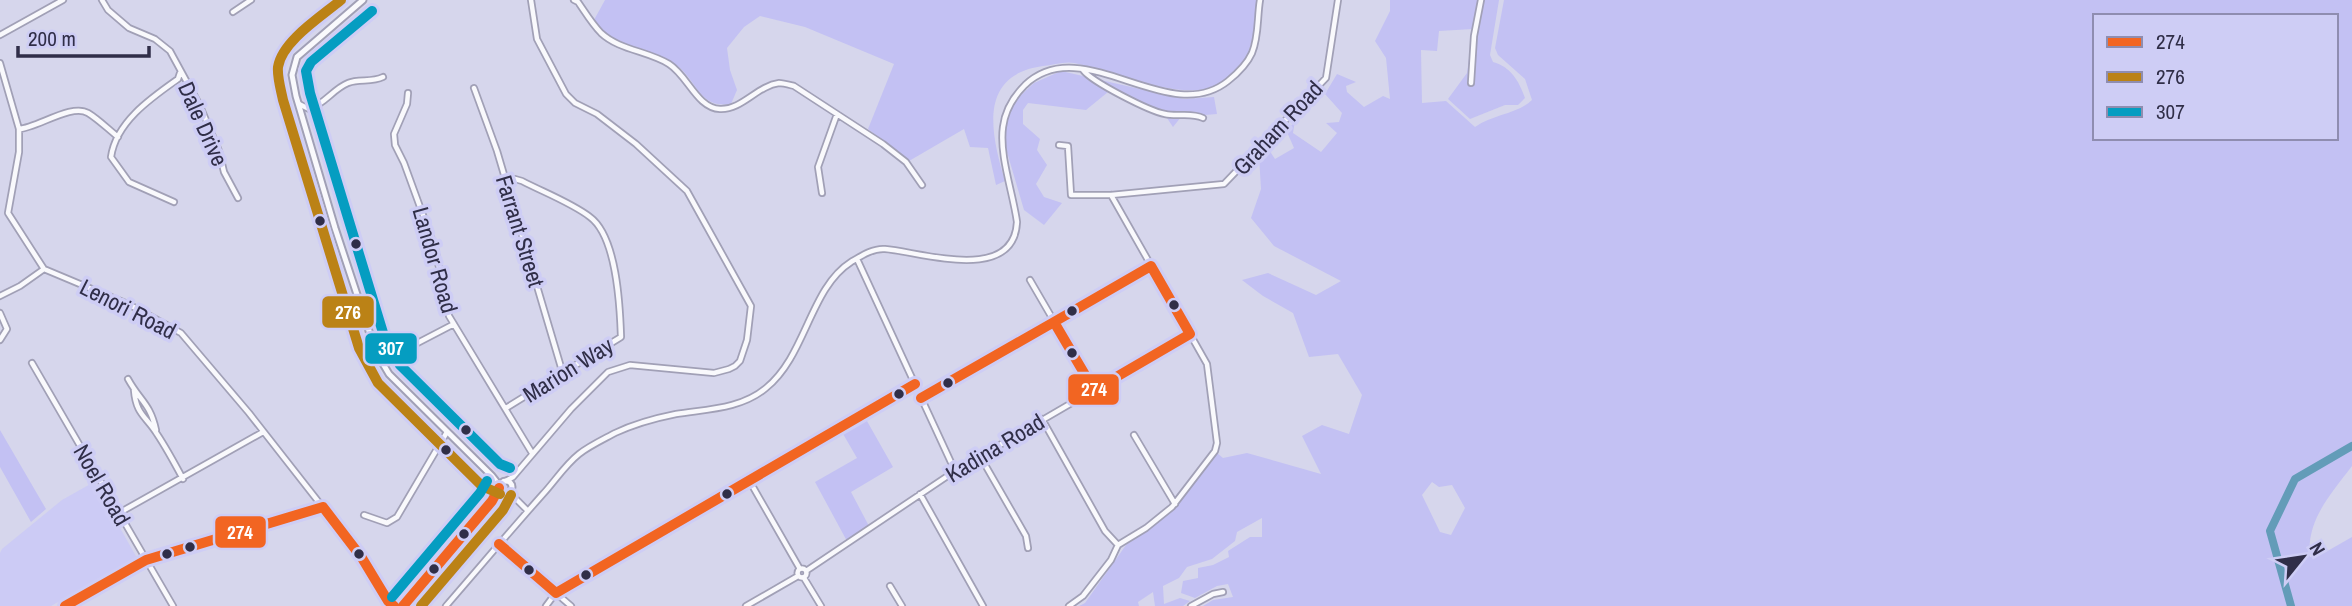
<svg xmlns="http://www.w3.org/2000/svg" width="2352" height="606" font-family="'Archivo Narrow',sans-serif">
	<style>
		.built { fill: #cccbf5 }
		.green { fill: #c3c1f3; fill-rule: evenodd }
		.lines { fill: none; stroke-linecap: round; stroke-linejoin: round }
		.river { stroke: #639cb8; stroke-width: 8 }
		.minor-casing { stroke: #a1a0b6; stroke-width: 8 }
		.tertiary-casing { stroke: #a1a0b6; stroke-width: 9 }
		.minor { stroke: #f9f9fc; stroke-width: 4.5 }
		.tertiary { stroke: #f9f9fc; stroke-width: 5 }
		.bus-1-casing { stroke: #cecdf5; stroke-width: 16 }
		.bus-2-casing { stroke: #cecdf5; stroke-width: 16 }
		.bus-3-casing { stroke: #cecdf5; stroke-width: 16 }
		.bus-1 { stroke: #f26522; stroke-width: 10 }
		.bus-2 { stroke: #bb8216; stroke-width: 10 }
		.bus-3 { stroke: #059dc1; stroke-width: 10 }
		.bus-dot { fill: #302e48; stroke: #cecdf5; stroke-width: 2.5 }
		.labels { text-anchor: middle; stroke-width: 7; stroke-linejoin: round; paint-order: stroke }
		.street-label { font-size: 23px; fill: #302e48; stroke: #cecdf5 }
		.line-badge { stroke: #cecdf5; stroke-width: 2.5 }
		.badge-label { font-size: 19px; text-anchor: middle; font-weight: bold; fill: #fff }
	</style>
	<rect width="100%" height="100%" fill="#d6d6ec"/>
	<path class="built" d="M94 482 137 558 51 606H0V553L2 549 62 500Z"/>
	<path class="green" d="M605 0H1258C1253 31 1254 67 1221 84 1183 104 1114 71 1074 63 1065 61 1053 65 1043 66 977 75 991 134 1005 181L996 185 988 148 970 147 964 129 909 161 868 129 894 64 805 27 760 16 744 27 727 48 730 70 737 90 731 104C698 109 697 79 676 65 650 46 614 49 594 20Z
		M1390 0H1499L1490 55 1493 62C1511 67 1519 81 1525 98L1518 105H1505L1470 119 1448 99 1467 73 1473 29 1439 31 1437 51 1421 50 1422 103 1446 101 1475 127C1494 114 1518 114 1532 100L1525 79 1498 55 1495 48 1504 0H2352V466C2331 494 2306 520 2310 557L2324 553 2352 537V606H1203L1213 600 1233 597 1228 584 1217 586 1195 598 1181 593 1183 581 1198 578V568L1213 565 1229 557 1228 551 1250 537H1262V518L1237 532 1235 541 1212 559 1187 567 1179 578 1163 586 1164 604 1180 598 1190 601 1183 606H1155L1153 592 1138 602 1139 606H1079L1085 603 1126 545 1171 510 1217 453 1223 458 1247 453 1321 474 1302 436 1322 425 1349 434 1362 395 1338 354 1309 357 1293 313 1263 296 1242 280 1268 273 1316 295 1341 281 1274 246 1251 218 1261 189 1259 156 1273 143 1271 153 1275 159 1294 148 1287 132 1295 120 1293 133 1321 152 1337 133 1326 123 1339 122 1342 113 1325 94 1337 74 1356 82 1346 86 1347 92 1364 107 1383 96 1390 99 1386 58 1375 41 1390 11ZM2095 16H2336V138H2095ZM1432 482 1439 487 1452 485 1465 508 1451 535 1440 532 1422 495Z
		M1061 71 1184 99 1214 97 1217 114 1181 117 1173 127 1167 118 1108 92 1086 110 1028 103 1023 110V124L1040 139 1037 150 1047 165 1036 184 1044 197 1062 203 1044 225 1024 210 1004 142 1006 115 1020 96 1034 83Z
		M863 414 893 467 851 492 870 528 848 543 815 482 857 458 839 427Z
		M0 430 46 509 31 522 0 467Z"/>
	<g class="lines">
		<path class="river" d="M2291 606 2270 531 2295 479 2352 446"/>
		<g class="minor-casing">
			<path id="minor" d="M102 0 108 10 129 28 155 39 170 51 200 106 219 151 224 172 238 198
				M574 0 578 2C585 12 592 24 601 33 619 50 648 51 669 64 688 76 697 108 720 109 742 110 757 86 779 83 783 83 790 85 794 86L883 144 906 162 922 185
				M233 12 251 0
				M0 35 63 0
				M0 63 19 129V152L8 213 44 269 130 305 181 333 249 413 343 533 362 558 389 606
				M1083 70C1092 82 1149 111 1165 114 1178 117 1191 112 1203 118
				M1471 83 1474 36 1481 0
				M474 88 497 151 563 374
				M408 93 407 104 394 134 395 145 404 163 435 248 449 316 532 453
				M299 104 309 109C325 104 333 89 348 83 359 78 371 83 383 77
				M19 129C37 128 72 103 88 113 98 119 108 129 118 137
				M1059 145 1068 146 1071 195H1111L1224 184 1326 78 1338 0
				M505 181 515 179 522 181C543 192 572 203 590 217 617 237 620 306 621 337L506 408
				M822 193 818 167 837 114
				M174 202 129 182 111 157C116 122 151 98 178 79L180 73
				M857 259 955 471
				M1030 280 1094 390
				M0 296 20 286 44 269
				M0 313 7 329 0 340
				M381 362 454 324
				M32 363 173 606
				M128 379C140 401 150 403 156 430
				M134 390C136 415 146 416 157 434 167 449 175 464 183 479
				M921 398 1151 266
				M1042 419 1105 531 1118 545
				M1134 435 1175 504
				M980 456 1026 536 1028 548
				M749 480 800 569
				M506 481 513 477 571 409 608 372 630 365 714 373 729 369 735 366 740 361 747 340 751 306 687 191 636 144 597 114 575 103 566 94 537 39 531 0
				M506 494 515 498 528 511
				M920 494 983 606
				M119 513 263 432
				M364 515 387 523 397 517 447 432
				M499 544 571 606
				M797.5 573a4.5 4.5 0 1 1 9 0a4.5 4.5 0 1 1-9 0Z
				M806 571 955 471 1190 334
				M804 578 821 606
				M890 586 902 606
				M65 606 146 560 323 507
				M446 606C479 568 510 531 543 494 555 481 565 465 579 454 589 446 604 439 615 433 634 424 656 418 676 414 707 409 741 409 766 388 806 356 810 288 851 262 861 256 873 248 885 249 921 252 1014 284 1017 222 1013 193 999 155 1003 127 1005 111 1014 96 1025 85 1083 30 1168 129 1228 81 1238 73 1247 64 1252 53 1259 36 1257 18 1260 0
				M546 606 558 590 915 384
				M746 606 798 576
				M1069 606 1083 596 1111 560 1118 545 1146 528 1172 507 1215 451 1217 443 1207 364 1111 195
				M1191 606 1213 594 1223 592"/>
		</g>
		<g class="tertiary-casing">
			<path id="tertiary" d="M363 0 297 57 292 75 296 96 335 228 376 352 389 374 492 476 499 485
				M500 487a6 6 0 1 1 12 0a6 6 0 1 1-12 0Z
				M403 606 492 501 499 488"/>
		</g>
		<use href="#minor" class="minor"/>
		<use href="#tertiary" class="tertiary"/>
		<g class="bus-1-casing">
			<path id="bus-1" d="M1151 266 1190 334 1094 390 1054 322Z
				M921 398 1054 322
				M323 507 362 558 388 601 394 606
				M499 544 556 593
				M556 593 915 384
				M65 606 146 560 323 507
				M403 606 492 501 499 488"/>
		</g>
		<g class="bus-2-casing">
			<path id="bus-2" d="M341 0C322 16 282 41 278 67 277 77 281 90 283 100L359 348 378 383 482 486 500 494
				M421 606 503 510 511 495"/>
		</g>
		<g class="bus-3-casing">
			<path id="bus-3" d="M372 11 311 62 306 71 310 93 384 336 400 365 500 464 510 468
				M392 597 480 493 487 481"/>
		</g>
		<use href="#bus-1" class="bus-1"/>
		<use href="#bus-2" class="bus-2"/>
		<use href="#bus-3" class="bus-3"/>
	</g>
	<g class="bus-dot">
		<circle cx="320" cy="221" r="6"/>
		<circle cx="356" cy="244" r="6"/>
		<circle cx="1174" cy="305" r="6"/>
		<circle cx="1072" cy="311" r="6"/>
		<circle cx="1072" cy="353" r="6"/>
		<circle cx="948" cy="383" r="6"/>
		<circle cx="899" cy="394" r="6"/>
		<circle cx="466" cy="430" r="6"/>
		<circle cx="446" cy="450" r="6"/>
		<circle cx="727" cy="494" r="6"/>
		<circle cx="464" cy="534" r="6"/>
		<circle cx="190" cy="547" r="6"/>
		<circle cx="167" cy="554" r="6"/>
		<circle cx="359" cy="554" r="6"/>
		<circle cx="434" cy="569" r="6"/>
		<circle cx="529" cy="570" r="6"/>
		<circle cx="586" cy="575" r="6"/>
	</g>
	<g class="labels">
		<g class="street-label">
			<text transform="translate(203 124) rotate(66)" y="8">Dale Drive</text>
			<text transform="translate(1278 128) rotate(-47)" y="8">Graham Road</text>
			<text transform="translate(520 231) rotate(73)" y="8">Farrant Street</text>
			<text transform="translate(435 260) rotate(74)" y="8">Landor Road</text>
			<text transform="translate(128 309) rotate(27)" y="8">Lenori Road</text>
			<text transform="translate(568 370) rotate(-32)" y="8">Marion Way</text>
			<text transform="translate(995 448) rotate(-31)" y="8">Kadina Road</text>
			<text transform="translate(102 485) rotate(60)" y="8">Noel Road</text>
		</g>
	</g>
	<g class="line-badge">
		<rect x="321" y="295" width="54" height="34" rx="7" fill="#bb8216"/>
		<rect x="364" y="332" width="54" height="33" rx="7" fill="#059dc1"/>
		<rect x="1067" y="373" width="53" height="33" rx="7" fill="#f26522"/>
		<rect x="214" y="515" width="53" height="34" rx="7" fill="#f26522"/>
	</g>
	<g class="badge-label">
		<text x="348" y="319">276</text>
		<text x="391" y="355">307</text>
		<text x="1094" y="396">274</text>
		<text x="240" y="539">274</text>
	</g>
	<rect x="2093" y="14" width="245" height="126" fill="#cecdf5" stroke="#8f8db0" stroke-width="2"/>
	<rect x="2107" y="37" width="35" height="10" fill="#f26522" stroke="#8f8db0" stroke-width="2"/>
	<text x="2156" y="49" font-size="21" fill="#302e48">274</text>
	<rect x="2107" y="72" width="35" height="10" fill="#bb8216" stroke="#8f8db0" stroke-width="2"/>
	<text x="2156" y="84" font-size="21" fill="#302e48">276</text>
	<rect x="2107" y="107" width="35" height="10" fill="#059dc1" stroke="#8f8db0" stroke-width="2"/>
	<text x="2156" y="119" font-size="21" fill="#302e48">307</text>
	<g transform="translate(2303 557) rotate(60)" stroke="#cecdf5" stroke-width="5" paint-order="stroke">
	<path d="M0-5L12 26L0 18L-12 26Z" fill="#302e48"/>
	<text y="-10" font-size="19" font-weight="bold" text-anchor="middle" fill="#302e48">N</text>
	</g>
	<path d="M18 46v10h131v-10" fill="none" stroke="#302e48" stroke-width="3.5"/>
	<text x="28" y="46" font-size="21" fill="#302e48" stroke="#cecdf5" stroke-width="5" paint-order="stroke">200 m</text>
</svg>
